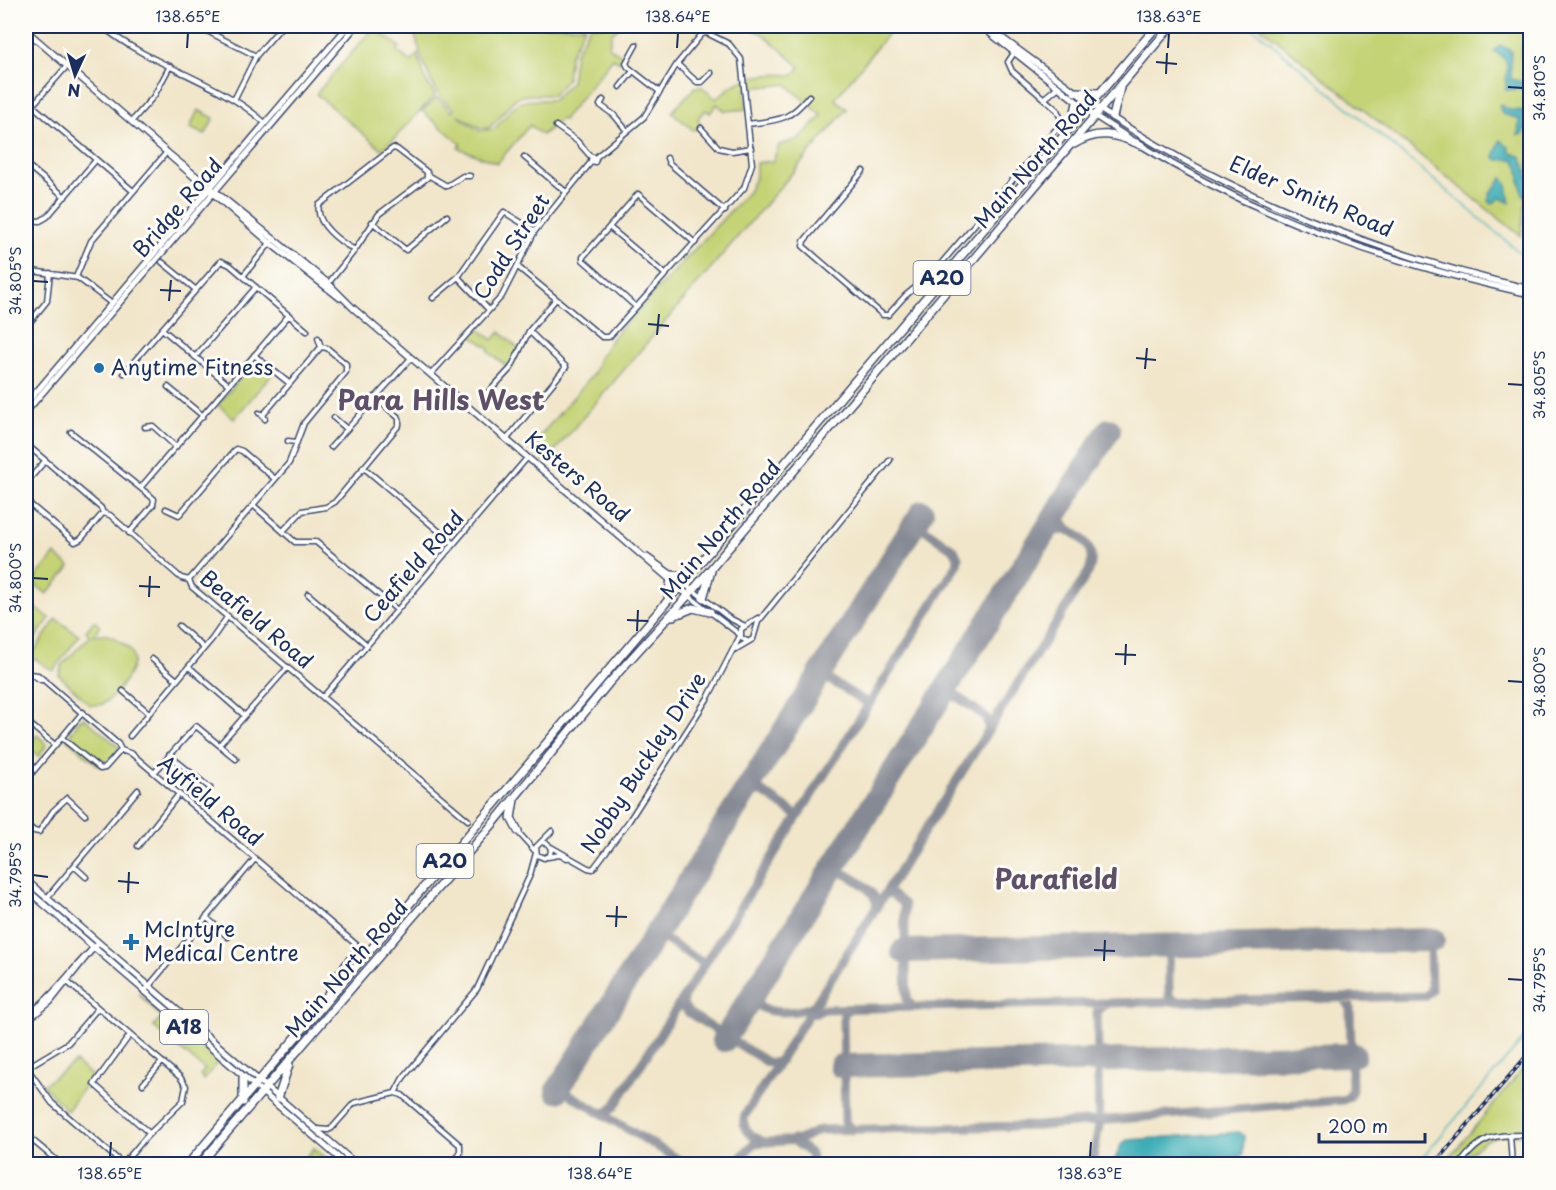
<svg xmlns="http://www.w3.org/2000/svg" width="1556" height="1190" font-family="'Playpen Sans',sans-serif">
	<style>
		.green { fill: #c4d375; stroke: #70816a; stroke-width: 1.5 }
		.water { fill: #3daeb6; stroke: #2c6e8a; stroke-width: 1.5 }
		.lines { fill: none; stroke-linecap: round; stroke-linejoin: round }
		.stream { stroke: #3daeb6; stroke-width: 1.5 }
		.taxiway { stroke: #868a94; stroke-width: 9 }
		.runway { stroke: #868a94; stroke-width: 24 }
		.street-casing { stroke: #3b4a6e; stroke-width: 7 }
		.secondary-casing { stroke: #3b4a6e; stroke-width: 8 }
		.primary-casing { stroke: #3b4a6e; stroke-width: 8 }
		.highway-casing { stroke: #3b4a6e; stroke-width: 10 }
		.street { stroke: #fff; stroke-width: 4 }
		.secondary { stroke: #fff; stroke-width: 5 }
		.primary { stroke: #fff; stroke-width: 5 }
		.highway { stroke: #fff; stroke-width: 7 }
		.rail-casing { stroke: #1b2f5e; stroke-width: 4 }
		.rail { stroke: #fdfcf7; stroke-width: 1.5; stroke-dasharray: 4.5; stroke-linecap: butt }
		.ticks { fill: none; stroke: #1b2f5e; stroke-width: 2 }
		.poi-dot { fill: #1f6fb2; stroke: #fdfcf7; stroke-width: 2 }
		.labels { text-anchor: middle; stroke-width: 6; stroke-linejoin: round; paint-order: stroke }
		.shield { fill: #fdfcf7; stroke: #5f6c8c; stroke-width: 1.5 }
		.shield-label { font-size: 20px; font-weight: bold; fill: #1b2f5e }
		.street-label { font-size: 21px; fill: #1b2f5e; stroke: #fdfcf7 }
		.poi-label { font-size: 21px; fill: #1b2f5e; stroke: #fdfcf7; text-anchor: start }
		.district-label { font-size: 27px; font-weight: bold; fill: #5e5167; stroke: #fdfcf7 }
		.neatline { fill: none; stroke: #1b2f5e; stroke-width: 2 }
		.ticks-label { font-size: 15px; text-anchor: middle; fill: #1b2f5e }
	</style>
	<rect width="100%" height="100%" fill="#fdfcf7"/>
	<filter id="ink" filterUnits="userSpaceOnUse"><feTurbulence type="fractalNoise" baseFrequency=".0167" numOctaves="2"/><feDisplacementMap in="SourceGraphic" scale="12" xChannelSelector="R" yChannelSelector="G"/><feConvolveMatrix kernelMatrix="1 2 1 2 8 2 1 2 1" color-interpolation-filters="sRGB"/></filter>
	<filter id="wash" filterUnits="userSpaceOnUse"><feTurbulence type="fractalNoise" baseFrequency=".008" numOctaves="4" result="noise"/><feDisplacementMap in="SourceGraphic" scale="24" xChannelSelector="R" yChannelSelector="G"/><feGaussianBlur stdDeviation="1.35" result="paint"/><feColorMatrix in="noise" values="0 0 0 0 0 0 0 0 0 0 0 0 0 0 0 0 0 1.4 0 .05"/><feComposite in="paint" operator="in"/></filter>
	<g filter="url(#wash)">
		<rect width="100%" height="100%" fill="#f1e6ca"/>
		<path class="green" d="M420 26H585L570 55 567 79 553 95C502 93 520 100 489 128H481L457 115 480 131 494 129C520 102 511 99 553 100L571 82 575 53 590 26H620L612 33 609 47 624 57 620 62 613 58 563 120 561 119 542 135 530 125 497 163 458 148 461 144 422 111 437 97 452 112 454 109C429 91 423 60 414 32Z
			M745 26H894L835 99 847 109 545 462 529 449 594 373 599 358 613 337 748 192 756 176V163L773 161 779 145 799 139 822 116 786 84 745 89 747 109 725 111 717 104 710 113 706 110 698 118 701 128 693 130 672 112 695 87H702L716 99C739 76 761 73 793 75L800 67 763 34Z
			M1259 26H1526L1521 55 1530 71V154L1526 194 1530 185V197L1525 201 1521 236Z
			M378 31 400 47 397 51 411 62 418 54 425 79 435 95 391 142 381 149 316 94 369 33Z
			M198 110 214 118 205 135 190 128Z
			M475 326 493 340 500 332 520 350 510 369 489 352V348L467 333Z
			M255 361 272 374 234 419 218 405Z
			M55 554 70 567 47 594 32 582Z
			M26 602 50 618 26 650Z
			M56 619 79 636 53 671 31 656Z
			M94 621 100 626 93 635C104 633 112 635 120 642 124 644 129 648 131 651 141 665 116 696 104 703 100 706 95 705 90 705L59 675 62 665 90 636 86 631Z
			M84 718 118 746 119 749 104 766H99L67 739 80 719Z
			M37 735 47 744 39 756 26 747V741L31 743Z
			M138 993 218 1062 204 1080 200 1075 205 1070 153 1026 162 1018Z
			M1530 1060V1135C1489 1135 1489 1134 1460 1164L1450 1157Z
			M75 1062 92 1076 67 1111 43 1085Z
			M314 1148 333 1164H300Z"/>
		<path class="water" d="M1500 45 1511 51V79L1530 84V93L1519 89 1506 90C1504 69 1515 63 1494 51Z
			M1501 105 1510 110 1530 111V121L1523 134 1518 135 1519 119 1502 114 1499 106Z
			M1500 140 1510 148V152L1522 157 1530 183 1526 198C1516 188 1524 168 1513 159L1498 160 1494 157Z
			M1502 178 1507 184 1510 203 1500 198 1492 204 1489 201V195Z
			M1239 1132 1244 1136 1243 1154 1234 1164H1113L1121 1145 1127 1140Z"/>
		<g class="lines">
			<path class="stream" d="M1251 26 1530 261
				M1417 1164 1530 1031"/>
			<path class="taxiway" d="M1067 527C1052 509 1072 490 1081 474
				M897 553C904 542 910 525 926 530
				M1021 569C1034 550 1044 525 1071 531
				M970 650C942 697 945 687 986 717L989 730
				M820 674 869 704
				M919 731C927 719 937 692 955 697
				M765 761 756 778 757 788 798 816
				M735 809 747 793 761 792
				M843 873 839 860 860 825
				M885 894H891L904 904 907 1000 913 1007
				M808 908 829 874 838 871C852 876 881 892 876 909
				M656 934 705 964
				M905 941 912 950H928
				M1140 946 1161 947 1168 956
				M774 961 756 992 759 1006C772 1015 801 1013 815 1005
				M684 998 683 1005 689 1013 767 1062 774 1063 781 1060
				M1176 1002 1169 995V953L1176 946 1194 945
				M1106 1003 1097 1012 1098 1052 1105 1059 1124 1060
				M850 1009 845 1012 843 1019 845 1122 852 1130
				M810 1014 825 1009 1426 996 1431 990 1430 947 1423 941 1407 940
				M736 1043C726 1029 741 1013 749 1001
				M1323 1056H1344L1351 1064
				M1070 1061 1090 1062 1098 1070 1099 1126 1092 1164
				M844 1075 851 1067 867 1065
				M559 1088 686 1164
				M598 1112 607 1113 614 1107 957 565 958 557 954 550 916 523
				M793 1140 811 1154 813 1164
				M764 1142C751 1136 740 1130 745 1115L1089 571C1098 546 1079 535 1061 524
				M735 1164 754 1143 799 1140 819 1130 1038 1126 1343 1100 1349 1097 1352 1090 1350 1006 1343 998"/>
			<path class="runway" d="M903 951 1433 940
				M724 1040 1109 430
				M841 1066 1354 1055
				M557 1091 922 512"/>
		</g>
	</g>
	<g filter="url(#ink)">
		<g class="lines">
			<g class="street-casing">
				<path id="street" d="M102 26C151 67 217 79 265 123
					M197 26 256 56
					M696 26 702 34
					M636 45 626 63 628 67 660 92
					M677 64 697 82H702L711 73
					M620 87 633 71
					M235 98 256 56 282 26
					M26 100 133 191
					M603 100 600 105 614 115 627 131
					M32 106 67 66
					M132 121 154 96 170 66
					M748 124C779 120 789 121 809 96
					M556 126 577 141 592 158
					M701 128 719 148 732 151 751 148
					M524 157 566 192
					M593 157 596 159 595 162 591 160Z
					M595 158 644 117 677 64 702 34
					M667 158 669 163 725 211
					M26 164 65 197
					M863 171 804 241 803 246 883 315H888L905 296 933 273 1058 127 1061 119 1057 110 1012 71 1008 62 1014 53
					M428 175 447 186 463 176H470
					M26 220 40 221 47 217 96 160
					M372 222 406 250 447 216
					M609 227 666 275
					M162 262 195 289
					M518 267 602 337H609L744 188 752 164 741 59 729 44 707 33 702 34
					M26 270 78 278 111 303
					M243 276 271 242
					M76 277 91 241 167 152
					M458 277 489 310
					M327 285 355 250 379 214 427 178V172L397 149 393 148 319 205C315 224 340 242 355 250
					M433 298 458 277 504 212 535 231
					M636 307 583 260V257L638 194 695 243
					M26 327 47 301 50 273
					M162 329 229 385
					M318 338 321 347
					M254 355 289 383
					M195 357 256 287
					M124 373 221 261 230 265 307 331
					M431 374 502 296 535 231 592 161
					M168 387 203 416
					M486 395 511 368 529 331 556 299
					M259 413 263 415 265 419
					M263 415 321 347
					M334 418 347 429
					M145 427 153 426 176 447
					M71 432 154 499 153 505 129 533
					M507 439 566 367 529 331
					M288 441 296 442
					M26 444 101 508 103 513 110 515 181 578 189 580 192 587 468 820
					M331 447 411 358
					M363 467 454 544
					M26 483 45 461
					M141 487 289 315
					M26 501 75 542 81 539 103 513
					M253 505 295 542H316L397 610
					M166 509 179 515 236 449 242 451 275 479
					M284 530 302 511 326 507 335 502 399 425V418L375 397
					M189 580 289 463 304 423 346 372V364L327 348 321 347
					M693 590 729 618 745 626
					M308 594 367 645
					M688 595 739 634
					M179 626 204 648
					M747 641 741 638V629L758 618
					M736 649 753 639 758 622 890 460
					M152 659 177 680
					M189 667 244 715
					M26 672 41 680
					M29 674 38 675 118 744 121 750 132 754 359 947
					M123 691 149 713
					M323 697 527 458
					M26 721 55 745
					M130 736 212 639 228 616
					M62 738 100 769 105 768 121 750
					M220 744 288 667
					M169 755 210 788
					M154 773 196 726 236 759
					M26 780 83 712
					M26 824 34 831 39 832 53 811 67 798 85 815
					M518 832 535 851
					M542 842 548 844 551 849 550 855 544 858 537 855 536 847 552 831
					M138 846 179 794
					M551 847 588 868 593 869 629 821 709 696 740 636
					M548 857 559 855 567 858
					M74 866 86 877
					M46 899 138 790
					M206 917 228 937
					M26 948 29 955 26 961
					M65 980 180 1077 186 1086 183 1101 147 1136 123 1164
					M144 992 255 859
					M130 1035 94 1084 149 1133
					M26 1068 68 1043 98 1008
					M27 1068 52 1103 123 1164
					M143 1084 162 1062
					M395 1093 402 1095 460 1145V1154L451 1164
					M317 1129 328 1130 332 1128 354 1103 395 1093 403 1078 477 989 530 875 536 853
					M26 1135 61 1164
					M1510 1135 1512 1164
					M1460 1164C1482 1134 1495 1135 1530 1135"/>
			</g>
			<g class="secondary-casing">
				<path id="secondary" d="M981 26 1095 116
					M986 26 1092 104
					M29 33 169 154 328 283 353 308 688 595
					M26 34 30 31 28 26
					M1045 98 1057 88
					M170 156 270 243 340 298
					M26 404 348 26
					M26 412 356 26
					M647 557 693 590
					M35 1014 50 1002 93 948
					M26 1016C54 998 72 968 96 946
					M26 1016 28 1019 26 1023"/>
			</g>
			<g class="primary-casing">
				<path id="primary" d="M1092 104C1222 193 1377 254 1530 289
					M1095 116 1129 138
					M1139 144C1259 219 1392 264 1530 294
					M26 880 356 1164
					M26 889 346 1164"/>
			</g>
			<g class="highway-casing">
				<path id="highway" d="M1075 92 1100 93
					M1113 117 1120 88
					M1072 124 1077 103
					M1074 144C1098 129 1116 134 1141 145
					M671 575 681 576 688 573
					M668 596 671 580
					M703 598 711 571
					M673 616 693 608 710 612
					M514 800 511 818 518 831
					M323 1003 339 974 359 948
					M278 1098 289 1065
					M243 1102V1078
					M188 1164 1157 26
					M200 1164 492 825 608 684 693 590 1171 26"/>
			</g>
			<use href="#street" class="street"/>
			<use href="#secondary" class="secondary"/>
			<use href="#primary" class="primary"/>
			<use href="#highway" class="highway"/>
			<g class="rail-casing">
				<path id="rail" d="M1434 1164 1530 1052"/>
			</g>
			<use href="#rail" class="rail"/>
		</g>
	</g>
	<path class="ticks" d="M187 48 188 33M677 48 678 33M1168 48 1169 33M1156 62 1177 64M1166 74 1167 53M1508 87 1523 88M33 281 48 282M160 290 181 291M169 301 171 280M648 324 669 326M657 335 659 314M1136 358 1156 360M1145 369 1147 348M1508 384 1523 385M33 578 48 579M139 586 160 587M149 597 150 576M627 620 648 621M637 631 638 610M1115 654 1136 655M1125 665 1126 644M1508 681 1523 682M33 875 48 877M118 881 139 883M128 893 129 872M606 916 627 917M616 927 617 906M1094 950 1115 951M1104 961 1105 940M1508 979 1523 980M110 1157 111 1142M600 1157 601 1142M1090 1157 1091 1142"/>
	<g class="poi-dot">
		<circle cx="99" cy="368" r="6"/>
		<path d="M128 933h6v6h6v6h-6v6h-6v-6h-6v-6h6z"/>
	</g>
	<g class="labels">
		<g class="shield">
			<rect x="913.5" y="261" width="57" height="34" rx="4.5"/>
			<rect x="416.5" y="844" width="57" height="34" rx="4.5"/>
			<rect x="160" y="1010" width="48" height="34" rx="4.5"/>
		</g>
		<g class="shield-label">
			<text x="942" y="285">A20</text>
			<text x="445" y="868">A20</text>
			<text x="184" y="1034">A18</text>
		</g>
		<g class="street-label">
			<text transform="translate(1036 160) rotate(-49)" y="7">Main North Road</text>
			<text transform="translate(1311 197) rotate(23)" y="7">Elder Smith Road</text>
			<text transform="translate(178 208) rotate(-49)" y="7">Bridge Road</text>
			<text transform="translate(512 247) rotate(-57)" y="7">Codd Street</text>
			<text transform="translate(577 477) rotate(40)" y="7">Kesters Road</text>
			<text transform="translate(721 530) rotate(-50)" y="7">Main North Road</text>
			<text transform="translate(414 567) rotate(-49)" y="7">Ceafield Road</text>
			<text transform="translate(256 620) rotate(40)" y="7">Beafield Road</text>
			<text transform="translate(644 763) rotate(-57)" y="7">Nobby Buckley Drive</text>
			<text transform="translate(210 801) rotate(40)" y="7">Ayfield Road</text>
			<text transform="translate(347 969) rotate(-49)" y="7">Main North Road</text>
		</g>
		<g class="poi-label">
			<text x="111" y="375">Anytime Fitness</text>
			<text x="144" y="937">McIntyre<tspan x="144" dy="24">Medical Centre</tspan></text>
		</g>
		<g class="district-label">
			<text x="441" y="410">Para Hills West</text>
			<text x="1056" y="889">Parafield</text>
		</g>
	</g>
	<rect width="1556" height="1190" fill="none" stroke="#fdfcf7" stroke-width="66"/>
	<g transform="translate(75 75) rotate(184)" stroke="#fdfcf7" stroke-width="4.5" paint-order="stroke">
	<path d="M0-4.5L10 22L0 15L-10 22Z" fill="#1b2f5e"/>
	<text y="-9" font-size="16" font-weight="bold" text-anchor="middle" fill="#1b2f5e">N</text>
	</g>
	<path d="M1319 1133v9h106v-9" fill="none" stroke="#1b2f5e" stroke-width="3"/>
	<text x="1328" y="1133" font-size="18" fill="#1b2f5e" stroke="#fdfcf7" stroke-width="4.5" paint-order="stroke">200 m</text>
	<rect x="33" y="33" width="1490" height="1124" class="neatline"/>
	<g class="ticks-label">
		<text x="188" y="22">138.65°E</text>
		<text x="678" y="22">138.64°E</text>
		<text x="1169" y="22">138.63°E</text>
		<text transform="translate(1540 88) rotate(-90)" y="5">34.810°S</text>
		<text transform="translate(16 281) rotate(-90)" y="5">34.805°S</text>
		<text transform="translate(1540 385) rotate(-90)" y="5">34.805°S</text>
		<text transform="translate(16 578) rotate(-90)" y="5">34.800°S</text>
		<text transform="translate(1540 682) rotate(-90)" y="5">34.800°S</text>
		<text transform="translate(16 875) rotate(-90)" y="5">34.795°S</text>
		<text transform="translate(1540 980) rotate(-90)" y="5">34.795°S</text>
		<text x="110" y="1179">138.65°E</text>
		<text x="600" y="1179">138.64°E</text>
		<text x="1090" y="1179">138.63°E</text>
	</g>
</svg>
